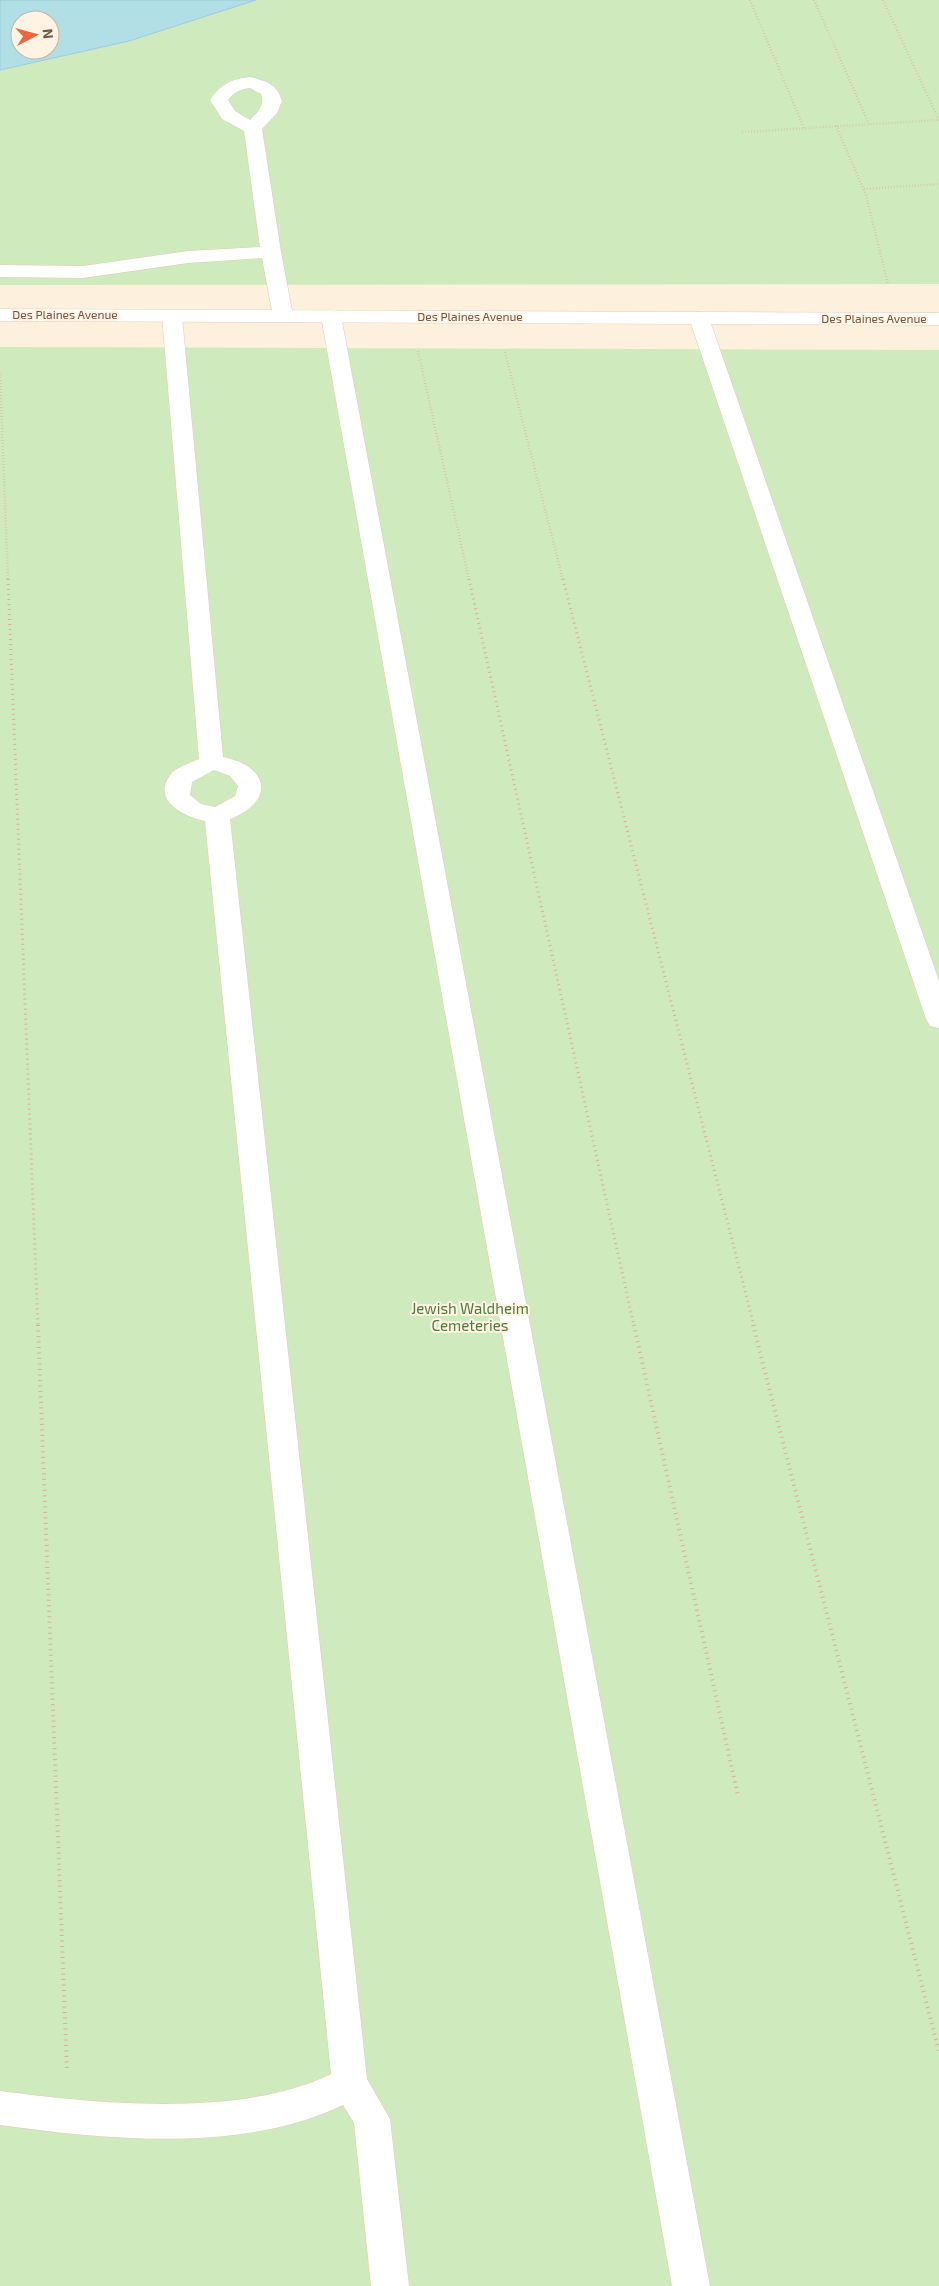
<svg xmlns="http://www.w3.org/2000/svg" width="939" height="2286" font-family="'Exo 2',sans-serif">
	<style>
		.green { fill: #cfeabc }
		.water { fill: #b2dee6; stroke: #98ced8; fill-rule: evenodd }
		.lines { fill: none; stroke-linecap: round; stroke-linejoin: round }
		.service-casing { stroke: #e0ccb9; stroke-width: 1 }
		.secondary-casing { stroke: #e6cdb7; stroke-width: 1 }
		.path-far2 { stroke: #d7b098; stroke-width: 2.5; stroke-dasharray: 0.5 2.5; stroke-linecap: butt }
		.path-far1 { stroke: #d7b098; stroke-width: 3; stroke-dasharray: 1 4; stroke-linecap: butt }
		.path { stroke: #d7b098; stroke-width: 4; stroke-dasharray: 1 4.5; stroke-linecap: butt }
		.service { fill: #fff; fill-rule: evenodd }
		.secondary { fill: #fff; fill-rule: evenodd }
		.labels { text-anchor: middle; stroke-width: 4; stroke-linejoin: round; paint-order: stroke }
		.far-street-label { font-size: 12px; fill: #725545; stroke: #fff4e4 }
		.park-label { font-size: 15px; fill: #4f783d; stroke: #fff4e4 }
	</style>
	<rect width="100%" height="100%" fill="#fdf0dd"/>
	<path class="green" d="M256 0H939V284L0 285V70L129 41Z
		M0 347 939 350V2286H0Z"/>
	<path class="water" d="M0 0H256L129 41 0 70ZM20 20H50V50H20Z"/>
	<g class="lines">
		<g class="service-casing">
			<path id="service" d="M250 77C267 81 277 84 282 101L277 113 262 129 281 252 293 316 290 320 283 322 276 320 273 316 262 258 188 263 83 278 0 277V265L83 266 188 251 260 247 244 131 222 119 210 100C221 84 231 79 250 77ZM250 88 261 94C265 106 258 112 250 120L235 111 228 100C234 92 240 89 250 88Z
				M172 310 179 312 182 316 223 757C269 766 276 801 230 819L367 2079 390 2119 409 2286H371L354 2123 343 2105C244 2153 107 2140 0 2125V2091C97 2104 242 2118 331 2074L205 821C185 817 150 801 171 774 177 767 190 763 199 759L162 316 165 312ZM214 770 230 776 238 786 235 796 215 807 201 804 190 795 192 782Z
				M331 310 338 312 341 316 710 2286H672L321 316 324 312Z
				M699 312 706 314 709 318 939 981V1028L930 1026 926 1019 689 318 692 314Z"/>
		</g>
		<g class="secondary-casing">
			<path id="secondary" d="M0 309 939 313V325L0 321Z"/>
		</g>
		<path class="path-far2" d="M750 0 804 128
			M814 0 869 124
			M883 0 939 120
			M836 126 866 195 888 284
			M742 132 939 120
			M864 189 939 184
			M418 351 469 580
			M505 352 563 580
			M0 374 8 580"/>
		<path class="path-far1" d="M8 579 38 1326
			M469 579 634 1326
			M563 579 754 1326"/>
		<path class="path" d="M38 1325 67 2070
			M634 1325 738 1796
			M753 1325 939 2052"/>
		<use href="#service" class="service"/>
		<use href="#secondary" class="secondary"/>
	</g>
	<g class="labels">
		<g class="far-street-label">
			<text x="65" y="319">Des Plaines Avenue</text>
			<text x="470" y="321">Des Plaines Avenue</text>
			<text x="874" y="323">Des Plaines Avenue</text>
		</g>
		<g class="park-label">
			<text x="470" y="1314">Jewish Waldheim<tspan x="470" dy="17">Cemeteries</tspan></text>
		</g>
	</g>
	<g transform="translate(35 35) rotate(84)"><circle r="24" fill="#fff4e4" stroke="#c7b4a4"/>
	<path d="M0-4L9 19L0 12L-9 19Z" fill="#ec643d"/>
	<text y="-8" font-size="14" font-weight="bold" text-anchor="middle" fill="#725545">N</text>
	</g>
</svg>
